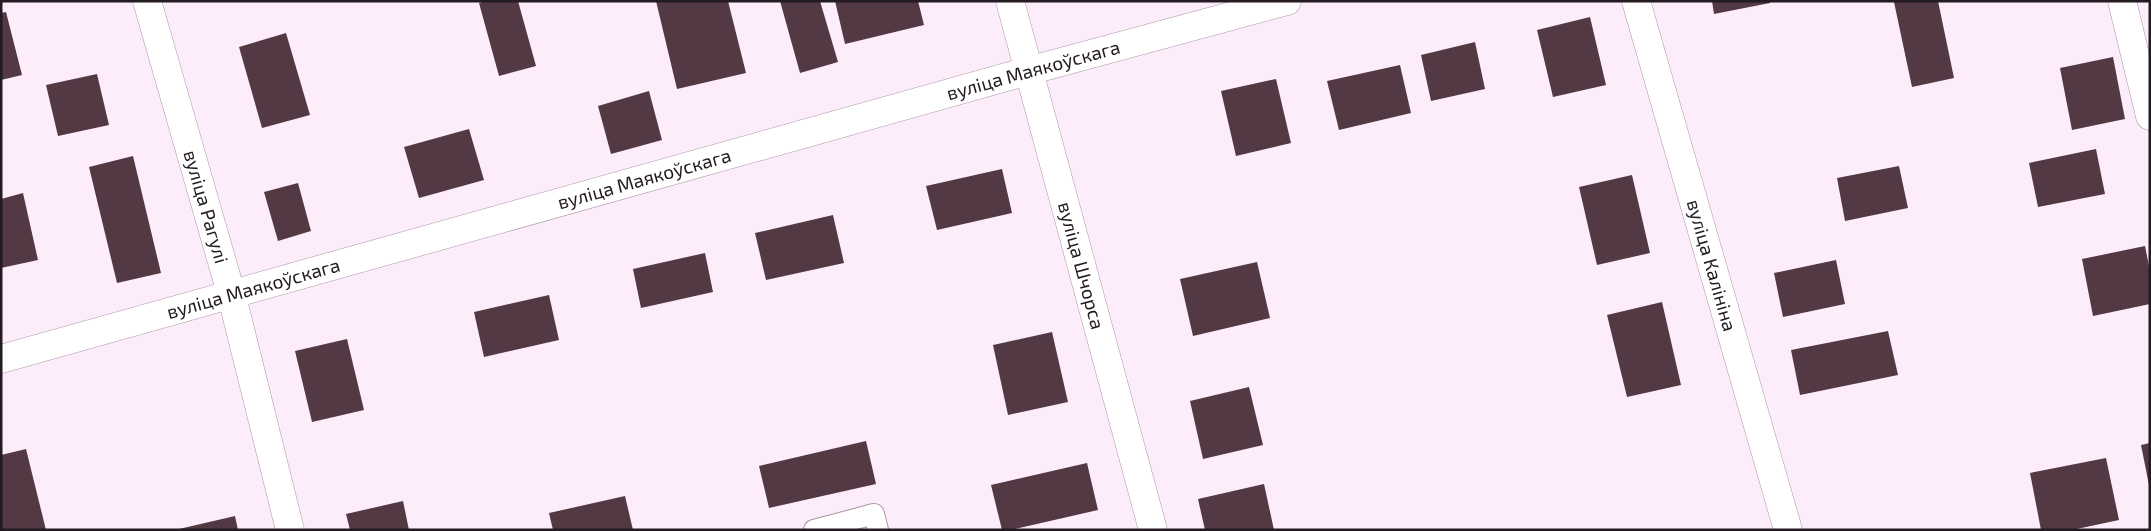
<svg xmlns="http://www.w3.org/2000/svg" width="2151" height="531" font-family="'Exo 2',sans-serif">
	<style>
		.building { fill: #533944 }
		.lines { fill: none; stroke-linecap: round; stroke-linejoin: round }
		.lane-casing { stroke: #ad94a9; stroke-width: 22 }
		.street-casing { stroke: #ad94a9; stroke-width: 29 }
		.lane { stroke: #fff; stroke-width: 20 }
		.street { stroke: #fff; stroke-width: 28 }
		.labels { text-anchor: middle; stroke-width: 5; stroke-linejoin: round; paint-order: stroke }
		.street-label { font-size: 19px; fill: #231a22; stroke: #fff }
	</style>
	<rect width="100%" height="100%" fill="#fdedfb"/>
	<path class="building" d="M485 1H518L536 66 499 76 479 3Z
		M656 1H728L746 73 677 89Z
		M780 1H820L838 62 800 73Z
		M835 1H918L924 25 845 44Z
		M1712 1H1770V3L1714 14Z
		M1938 1 1954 78 1912 87 1894 2Z
		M6 12 22 75 1 80V13Z
		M1590 17 1606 85 1553 97 1537 30Z
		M286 33 310 115 262 128 239 47Z
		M1475 42 1485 89 1431 101 1421 55Z
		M2113 57 2125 119 2072 130 2060 68Z
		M1400 65 1411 113 1339 130 1327 81Z
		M97 74 109 125 58 136 46 85Z
		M1276 79 1291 143 1236 156 1221 91Z
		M649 91 662 140 611 154 598 106Z
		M469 129 484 180 419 198 404 147Z
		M2096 149 2105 194 2038 207 2029 163Z
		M133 156 161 273 117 283 89 167Z
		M1899 166 1908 208 1845 221 1837 178Z
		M1002 169 1012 213 937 230 926 186Z
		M1632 175 1650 253 1597 265 1579 187Z
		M298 183 311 231 278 241 264 192Z
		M23 193 38 260 1 268V199Z
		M833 215 844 263 766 280 755 233Z
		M2145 246 2150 271V304L2093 316 2082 259Z
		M705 253 713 292 641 308 633 269Z
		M1836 260 1845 304 1783 317 1774 273Z
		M1257 262 1270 318 1193 336 1180 279Z
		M549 295 559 340 484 357 474 312Z
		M1662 302 1681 385 1627 397 1607 315Z
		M1888 331 1898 375 1800 395 1791 350Z
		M1052 332 1068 402 1008 415 993 345Z
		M347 339 364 410 312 422 295 351Z
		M1249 387 1263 445 1203 459 1190 401Z
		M866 441 876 484 769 508 759 466Z
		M2150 443V485H2149L2141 445Z
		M26 449 46 530H1V455Z
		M2106 458 2119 520 2072 530H2041L2030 473Z
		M1087 463 1098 510 1010 530H1002L991 485Z
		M1264 484 1274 530H1205L1198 499Z
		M625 496 633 530H553L549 513Z
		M403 501 409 530H350L346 514Z
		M235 516 238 530H179V529Z"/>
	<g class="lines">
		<g class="lane-casing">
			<path id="lane" d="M814 530 874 514 878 530"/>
		</g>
		<g class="street-casing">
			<g id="street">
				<path id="s1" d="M147 1 231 293 290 530"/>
				<path id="s2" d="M1010 1 1153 530"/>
				<path id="s3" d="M1636 1 1788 530"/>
				<path d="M2122 1 2150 116"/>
				<path id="s4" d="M1 359 1028 71 1287 1"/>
			</g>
		</g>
		<use href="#lane" class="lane"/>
		<use href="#street" class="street"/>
	</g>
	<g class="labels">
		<g class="street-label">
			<text dy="7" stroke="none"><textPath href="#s4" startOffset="1072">вуліца Маякоўскага</textPath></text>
			<text dy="7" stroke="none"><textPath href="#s4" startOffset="668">вуліца Маякоўскага</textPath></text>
			<text dy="7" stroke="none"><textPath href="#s1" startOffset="214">вуліца Рагулі</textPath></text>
			<text dy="7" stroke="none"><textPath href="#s2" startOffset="274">вуліца Шчорса</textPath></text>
			<text dy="7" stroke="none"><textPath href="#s3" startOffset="275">вуліца Калініна</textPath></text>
			<text dy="7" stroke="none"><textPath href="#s4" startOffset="262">вуліца Маякоўскага</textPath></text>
		</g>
	</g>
	<rect width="2151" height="531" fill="none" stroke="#231a22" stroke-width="5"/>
</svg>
